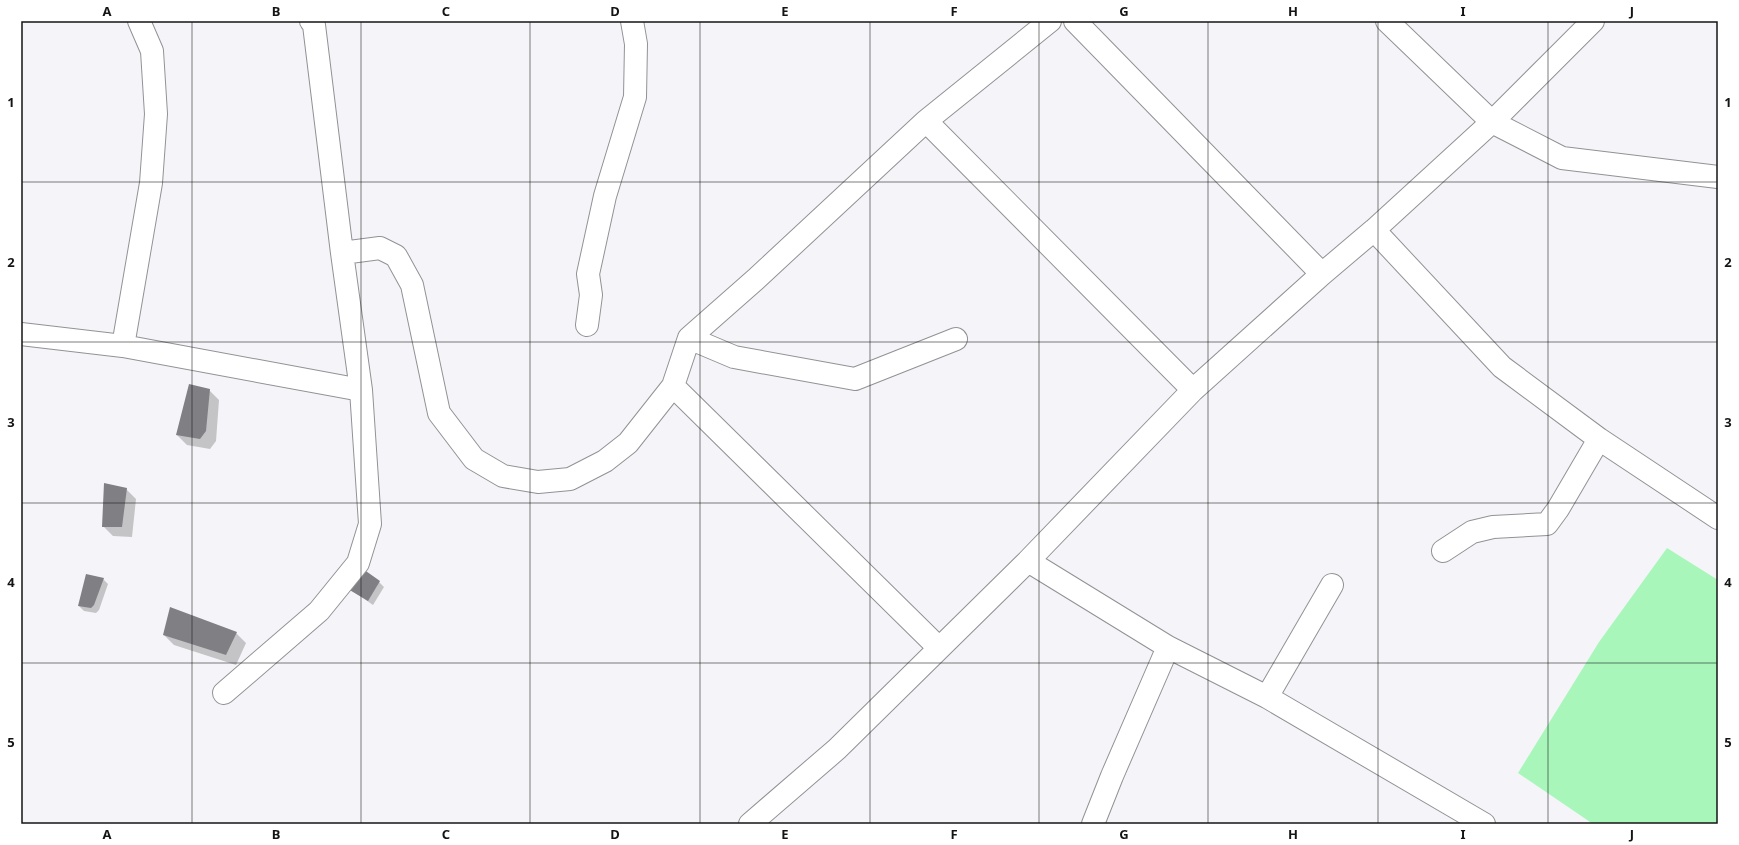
<svg xmlns="http://www.w3.org/2000/svg" width="1739" height="845" font-family="'Noto Sans',sans-serif">
	<style>
		.green { fill: #a9f6bb }
		.shadow { fill: #0003 }
		.building { fill: #807f83 }
		.lines { fill: none; stroke-linecap: round; stroke-linejoin: round }
		.minor-casing { stroke: #929195; stroke-width: 24 }
		.minor { stroke: #fff; stroke-width: 22 }
		.grid { fill: none; stroke: #141415; stroke-width: 1; stroke-opacity: 0.55 }
		.neatline { fill: none; stroke: #141415; stroke-width: 1.5 }
		.grid-label { font-size: 13px; text-anchor: middle; font-weight: bold; fill: #141415 }
	</style>
	<rect width="100%" height="100%" fill="#f5f5f9"/>
	<path class="green" d="M1667 548 1718 580V824H1593L1518 773 1599 642Z"/>
	<path class="shadow" d="M209 390 219 400 216 441 210 449 187 445 177 435Z
		M126 489 136 499 132 537 113 536 103 526Z
		M103 579 108 584 99 610 96 613 84 611 79 606Z
		M379 582 384 587 373 605 350 589Z
		M236 633 246 643 236 665 174 645 164 635Z"/>
	<path class="building" d="M189 384 210 389 206 431 200 439 176 435Z
		M104 483 127 488 122 527H102Z
		M363 569 380 581 368 601 348 589Z
		M86 574 104 578 94 605 91 608 78 606Z
		M170 607 237 632 226 655 163 635Z"/>
	<g class="lines">
		<g class="minor-casing">
			<path id="minor" d="M1075 21 1322 274
				M1387 21 1492 122 1562 158 1718 177
				M926 121 1193 390
				M1374 230 1502 367 1599 439
				M342 253 380 248 396 256 412 285 439 413 474 459 503 476 538 482 570 479 605 461 628 443 673 386 689 338 756 279 926 121 1050 21
				M587 325 591 295 588 274 605 196 635 97 636 44 632 21
				M21 334 123 346 361 390
				M689 338 734 357 855 379 956 339
				M123 346 151 183 156 114 152 51 139 21
				M673 386 939 648
				M1443 551 1472 532 1493 527 1547 524 1558 509 1599 439 1718 518
				M1028 561 1193 390 1322 274 1374 230 1492 122 1593 21
				M224 693 319 611 358 563 370 524 361 390 342 253 314 25 311 21
				M1267 697 1332 585
				M750 824 837 749 1028 561 1168 647 1267 697 1484 824
				M1093 824 1112 776 1168 647"/>
		</g>
		<use href="#minor" class="minor"/>
	</g>
	<path class="grid" d="M192 21V824M361 21V824M530 21V824M700 21V824M870 21V824M1039 21V824M1208 21V824M1378 21V824M1548 21V824M21 182H1718M21 342H1718M21 503H1718M21 663H1718"/>
	<rect width="1739" height="845" fill="none" stroke="#ffffff" stroke-width="44"/>
	<rect x="22" y="22" width="1695" height="801" class="neatline"/>
	<g class="grid-label">
		<text x="107" y="16">A</text>
		<text x="276" y="16">B</text>
		<text x="446" y="16">C</text>
		<text x="615" y="16">D</text>
		<text x="785" y="16">E</text>
		<text x="954" y="16">F</text>
		<text x="1124" y="16">G</text>
		<text x="1293" y="16">H</text>
		<text x="1463" y="16">I</text>
		<text x="1632" y="16">J</text>
		<text x="11" y="107">1</text>
		<text x="1728" y="107">1</text>
		<text x="11" y="267">2</text>
		<text x="1728" y="267">2</text>
		<text x="11" y="427">3</text>
		<text x="1728" y="427">3</text>
		<text x="11" y="587">4</text>
		<text x="1728" y="587">4</text>
		<text x="11" y="747">5</text>
		<text x="1728" y="747">5</text>
		<text x="107" y="839">A</text>
		<text x="276" y="839">B</text>
		<text x="446" y="839">C</text>
		<text x="615" y="839">D</text>
		<text x="785" y="839">E</text>
		<text x="954" y="839">F</text>
		<text x="1124" y="839">G</text>
		<text x="1293" y="839">H</text>
		<text x="1463" y="839">I</text>
		<text x="1632" y="839">J</text>
	</g>
</svg>
